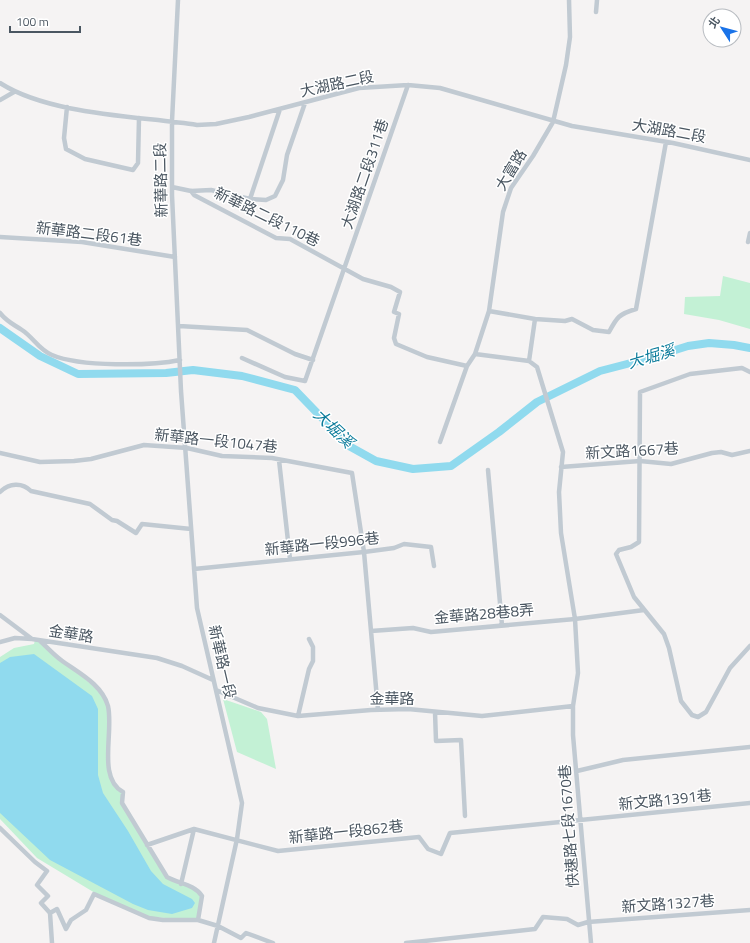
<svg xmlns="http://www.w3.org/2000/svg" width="750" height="943" font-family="'Titillium Web','Noto Sans TC',sans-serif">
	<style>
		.green { fill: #c3f1d5 }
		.water { fill: #90daee }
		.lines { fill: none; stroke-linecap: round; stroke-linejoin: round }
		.river { stroke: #90daee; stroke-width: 8 }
		.minor { stroke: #c1cad2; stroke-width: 4.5 }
		.labels { text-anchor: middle; stroke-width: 3; stroke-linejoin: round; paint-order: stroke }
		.street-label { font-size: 15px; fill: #4a5661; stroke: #fff }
		.water-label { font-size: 16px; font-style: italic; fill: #0c7c9b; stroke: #fff }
	</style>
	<rect width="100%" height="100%" fill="#f5f3f3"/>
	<path class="green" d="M723 276 750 283V329L719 320 684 314 685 297 720 296Z
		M35 640 42 642 100 692 108 707 110 778 123 793 121 803 166 877 200 892 203 898 199 920 149 917 100 896 37 858 0 819V657L14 648 34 644Z
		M223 699 261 712 267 719 276 769 237 752Z"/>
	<path class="water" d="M34 654 92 696 98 709V775L103 793 128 831 151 871 163 884 192 899 195 903 192 908 172 914 148 910 133 904 50 860 0 813V663L10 657Z"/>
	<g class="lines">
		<path class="river" d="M0 328 40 356 78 374 166 373 193 370 242 376 295 390 349 446 376 461 413 469 451 466 499 432 537 402 600 371 650 358 688 346 709 343 734 345 750 348"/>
		<path class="minor" d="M178 0 172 121V195L181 391 197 608 242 803 237 839 214 943
			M596 12 597 0
			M0 83C50 115 138 116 197 125L216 124 249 117 359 88 408 85 440 88 572 126 673 143 750 160
			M0 100 14 92
			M67 107 64 138 66 149 85 159 133 170 138 163 139 118
			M172 187 191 191 211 190 250 199 266 200 275 196 283 180 287 155 305 103
			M191 191 194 195 276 238 290 239 363 279 391 287 400 292 394 312 399 314 394 338 396 344 427 357 467 366
			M250 199 280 109
			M0 237 82 242 175 257
			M748 242 750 233
			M489 311 535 319 529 361
			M0 313C7 322 13 324 22 330 33 337 39 350 52 355 80 367 151 366 180 360
			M535 319 565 321 572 319 593 330 609 332C617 317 619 314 636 309L666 142
			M179 326 247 330 295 354 313 360
			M475 354 489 311 503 212 511 188 533 156 553 122 566 65 570 37 569 0
			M242 358 285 377 305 381 408 85
			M750 372 742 368 690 374 640 392 639 542 631 547 619 550 616 554 634 597 664 634 669 648 681 701 692 715 698 717 706 712 730 668 750 646
			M440 442 467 366 475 354 529 361 537 367 563 452 559 492 561 533 575 619 578 673 573 706V735L591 943
			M0 453 40 462 74 461 91 459 144 445 187 448 222 456 272 458 352 473 364 552 378 710
			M279 460 290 559
			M561 467 640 461 671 464 712 453 721 452 732 455 750 451
			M488 470 502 625
			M0 492C9 483 22 482 31 491L90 504 112 520 117 521 136 533 142 524 191 529
			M194 569 364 552 394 548 404 544 431 547 434 566
			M0 615 32 639 157 658 182 666 213 680
			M371 631 413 628 431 632 575 619 644 610
			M40 641C47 647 53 654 61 660 77 672 102 684 108 706 114 732 97 778 123 792L122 803 167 877C179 884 194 884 202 896L198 920 218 926 241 938 246 933 273 943
			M0 642 15 638 32 639
			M216 690 258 708 298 716 371 710 408 709 482 716 573 706
			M435 712 436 741 461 740 465 816
			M298 716 309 669 313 661V647L309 639
			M577 771 623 760 750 747
			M0 828 35 862 47 871 37 885 48 896 41 903 50 913
			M147 845 194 829 278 851 419 837 428 849 441 854 450 833 750 803
			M181 884 194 829
			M52 943 50 913 57 909 66 929 71 920 86 910 94 894 149 918 163 920H198
			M406 943 535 929 543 917 567 919 578 925 588 922 750 910"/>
	</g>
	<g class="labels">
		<g class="street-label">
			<text transform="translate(337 84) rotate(-12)" y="5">大湖路二段</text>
			<text transform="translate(669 131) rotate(10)" y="5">大湖路二段</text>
			<text transform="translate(511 170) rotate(-59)" y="5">大富路</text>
			<text transform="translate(365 174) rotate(-71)" y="5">大湖路二段311巷</text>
			<text transform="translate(161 180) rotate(-91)" y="5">新華路二段</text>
			<text transform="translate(267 217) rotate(26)" y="5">新華路二段110巷</text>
			<text transform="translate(89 234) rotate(7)" y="5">新華路二段61巷</text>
			<text transform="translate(216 441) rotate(6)" y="5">新華路一段1047巷</text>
			<text transform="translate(632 451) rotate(-3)" y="5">新文路1667巷</text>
			<text transform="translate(322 544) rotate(-6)" y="5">新華路一段996巷</text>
			<text transform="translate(484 614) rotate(-5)" y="5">金華路28巷8弄</text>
			<text transform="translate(71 634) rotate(9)" y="5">金華路</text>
			<text transform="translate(222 662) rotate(77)" y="5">新華路一段</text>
			<text x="392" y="704">金華路</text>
			<text transform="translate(665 800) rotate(-6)" y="5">新文路1391巷</text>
			<text transform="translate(569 826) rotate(-94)" y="5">快速路七段1670巷</text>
			<text transform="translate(346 832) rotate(-6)" y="5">新華路一段862巷</text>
			<text transform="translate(668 904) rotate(-4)" y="5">新文路1327巷</text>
		</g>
		<g class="water-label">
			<text transform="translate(651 356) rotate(-16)" y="6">大堀溪</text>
			<text transform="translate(334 428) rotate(44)" y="6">大堀溪</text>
		</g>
	</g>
	<g transform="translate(722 28) rotate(306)"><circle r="19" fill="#ffffff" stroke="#b7bbc0"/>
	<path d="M0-3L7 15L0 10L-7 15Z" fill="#1a73e8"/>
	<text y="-6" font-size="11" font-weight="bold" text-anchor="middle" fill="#4a5661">北</text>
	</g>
	<path d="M10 26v6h70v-6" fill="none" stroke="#4a5661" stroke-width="2"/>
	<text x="16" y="26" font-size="12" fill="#4a5661" stroke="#ffffff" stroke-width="3" paint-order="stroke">100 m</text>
</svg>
